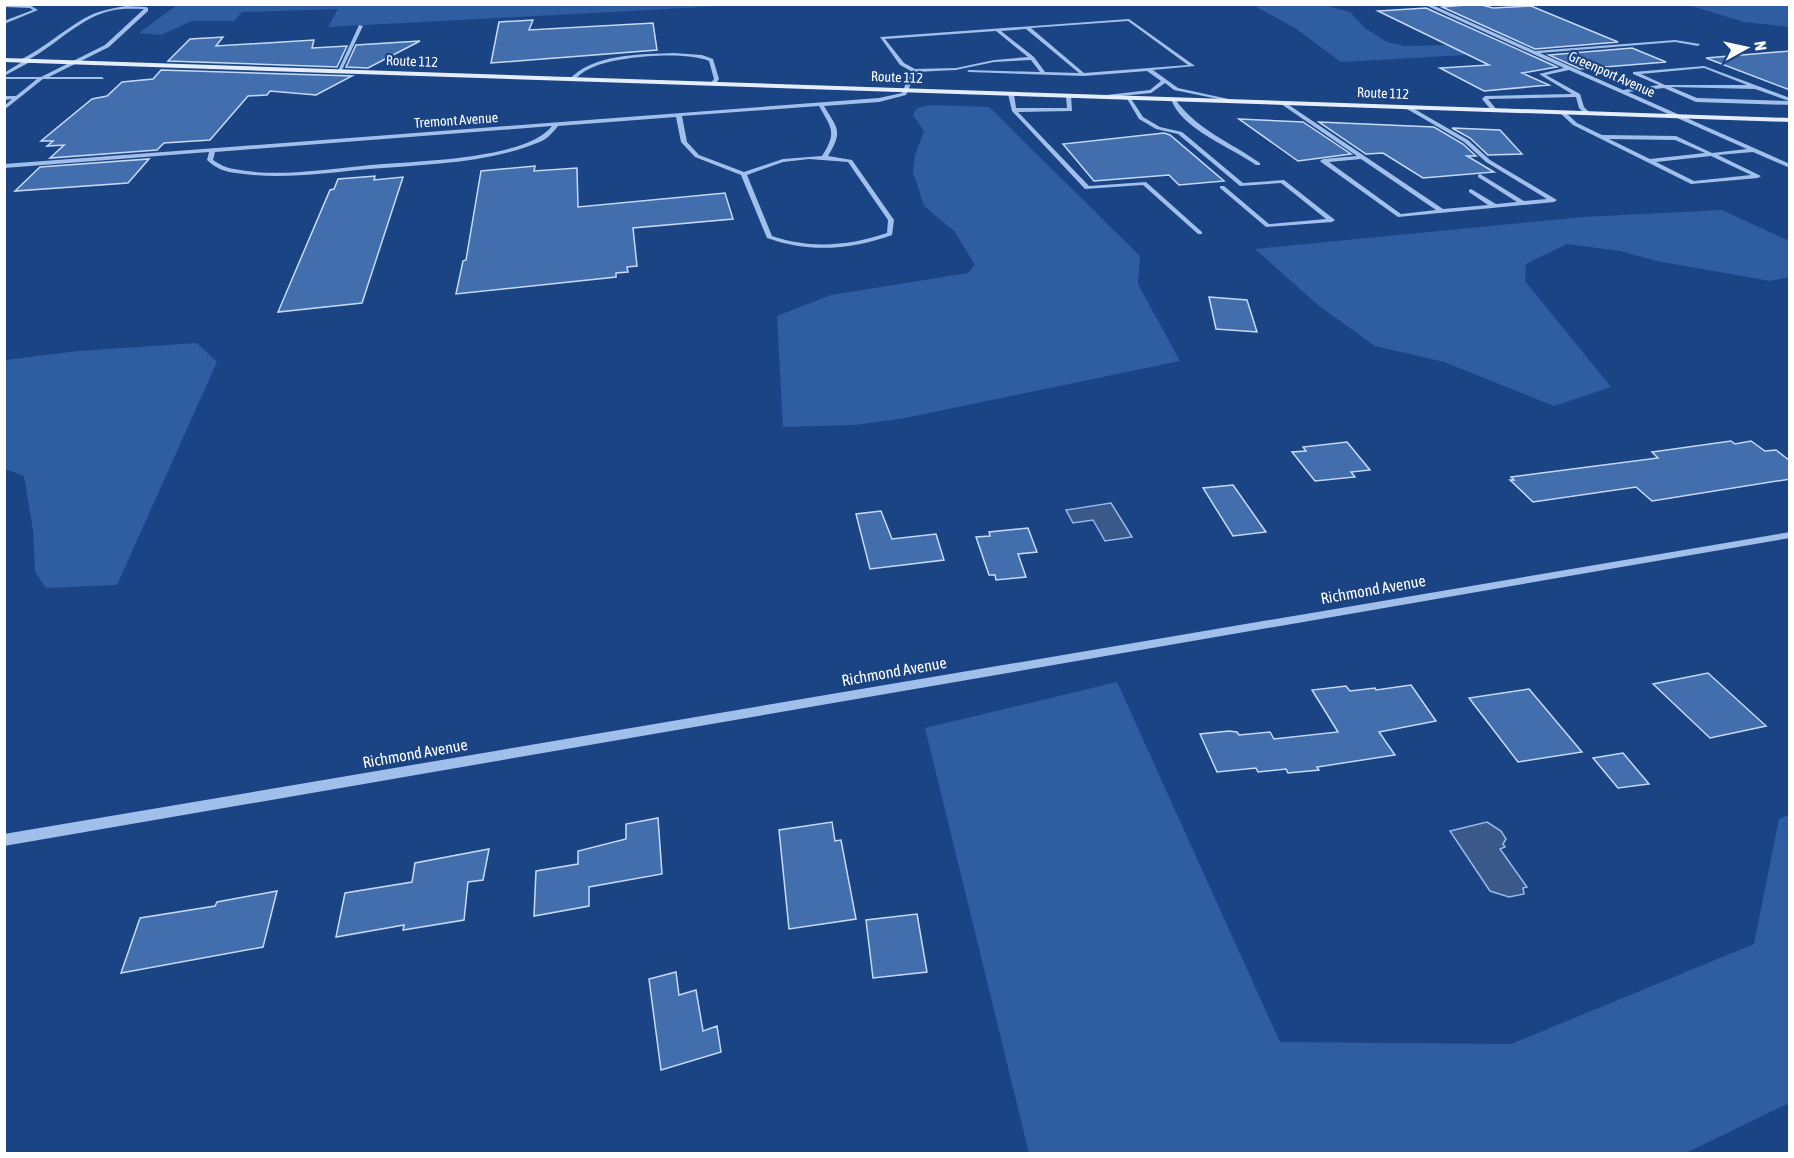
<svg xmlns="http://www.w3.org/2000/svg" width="1794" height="1158" font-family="'Asap Condensed',sans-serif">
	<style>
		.green { fill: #2e5da2 }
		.water { fill: #3a5888; stroke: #94b9ed; stroke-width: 1.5 }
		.building { fill: #436eae; stroke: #c6daf8; stroke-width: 1.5 }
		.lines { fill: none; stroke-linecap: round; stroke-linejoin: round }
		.minor { fill: #a1bfeb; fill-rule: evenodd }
		.major { fill: #e5eeff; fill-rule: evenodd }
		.labels { text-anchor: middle; stroke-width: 4.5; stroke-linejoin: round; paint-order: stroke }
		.far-street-label { font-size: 14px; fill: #fff; stroke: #1b4484 }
		.street-label { font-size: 16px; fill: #fff; stroke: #1b4484 }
	</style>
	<rect width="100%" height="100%" fill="#1b4484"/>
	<path class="green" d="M177 5H740L328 27 338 9 242 12 234 21H192L161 35 139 33Z
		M1253 5H1323L1350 12 1365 28 1387 42 1404 46 1488 44 1502 53 1341 62 1295 28Z
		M1688 5H1789V27L1744 22Z
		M931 105 989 107 1140 256 1138 284 1180 361 905 418 855 425 783 427 777 316 831 295 968 273 975 265 954 231 924 206 913 172 915 155 924 131 913 115 917 108Z
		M1722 210 1789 241V277L1770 281 1657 261 1620 251 1567 244 1526 264 1525 281 1611 387 1554 406 1444 362 1375 346 1319 306 1255 249 1583 217Z
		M197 343 217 362 117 585 46 588 35 572 33 530 24 476 5 469V360L78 351Z
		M1117 682 1280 1042 1511 1044 1754 944 1779 819 1789 815V1103L1686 1153H1029L925 728Z"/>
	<path class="water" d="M1111 503 1132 537 1105 541 1093 520 1073 523 1066 510Z
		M1487 822 1501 831 1506 839 1503 844 1505 847 1500 849 1527 887 1523 888 1524 894 1509 897 1490 891 1450 831Z"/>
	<path class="building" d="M1478 4 1493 8 1531 6 1618 42 1535 49 1442 7Z
		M1426 8 1557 67 1522 73 1549 85 1484 91 1440 68 1489 65 1378 11Z
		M533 20 529 30 653 23 657 50 491 63 499 22Z
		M223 37 216 46 314 40 312 48 347 46 337 67 168 61 190 39Z
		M420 41 368 68 346 67 356 45Z
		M1632 48 1666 62 1580 69 1549 55Z
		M1790 51V90L1706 58Z
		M161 70 352 76 316 95 270 91 267 95 248 96 210 140 164 143 157 150 50 158 64 145 47 146 53 141H41L92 99 107 96 122 82 153 79Z
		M1239 119 1303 122 1351 154 1298 161Z
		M1319 122 1434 127 1463 144 1476 156H1467L1494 172 1423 178 1383 153 1366 154Z
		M1452 128 1500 130 1522 154 1488 155 1470 138Z
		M1164 133 1170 135 1224 181 1179 185 1169 175 1094 181 1063 144Z
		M149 159 128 183 15 191 40 167Z
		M535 166 534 171 577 168 578 207 725 193 733 219 633 228 637 266 627 267 628 272 616 273V277L456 294 463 261 466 260 481 171Z
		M375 176 374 180 403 177 362 303 278 312 330 190 334 189 338 179Z
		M1209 297 1247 300 1257 332 1216 329Z
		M1731 441 1735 444 1751 441 1765 451 1776 450 1790 461V479L1652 501 1636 487 1533 502 1510 480H1514L1511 477 1658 458 1652 452Z
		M1347 442 1370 470 1351 472 1355 477 1315 481 1292 452 1306 451 1303 447Z
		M1233 485 1266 532 1233 536 1203 488Z
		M881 511 892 539 936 534 944 560 870 569 856 514Z
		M1028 528 1037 552 1018 554 1026 577 996 580 995 575H989L976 537 990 536 989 532Z
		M1708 673 1766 726 1710 738 1653 684Z
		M1411 685 1436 721 1379 732 1395 755 1317 767 1319 770 1288 773 1286 769 1258 772 1256 768 1217 772 1200 734 1229 731 1237 732 1239 735 1270 732 1274 739 1338 732 1312 690 1346 686 1350 691 1375 688 1376 690Z
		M1529 689 1582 752 1518 762 1469 698Z
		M1623 753 1649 784 1618 788 1593 758Z
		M658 818 662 874 589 887V906L534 916 536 871 578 864V851L626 839V824Z
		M832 822 835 841 841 840 856 919 789 929 779 830Z
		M489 849 483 880 468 882 464 920 403 930 404 925 336 937 345 893 412 882 415 863Z
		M277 891 263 947 121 973 140 918 215 906 217 902Z
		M917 914 927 972 873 978 866 920Z
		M676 972 679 995 696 990 703 1031 717 1026 721 1052 661 1070 649 979Z"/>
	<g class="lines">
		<path class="minor" d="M1423 4H1430L1535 51 1675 40 1700 44 1698 46 1675 42 1540 53 1623 90 1659 85 1633 74V72L1704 66 1790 98V105L1696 102 1664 88 1628 92 1790 164V168L1753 152 1718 155 1761 176 1758 178 1691 184 1573 125 1560 113 1565 112 1577 123 1602 135 1676 136 1712 153 1747 149 1569 70 1546 75 1580 94 1584 107 1590 113V115H1586L1579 108 1576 97 1488 99 1497 110 1492 111 1482 99 1485 96 1572 94 1539 74 1564 68ZM1704 68 1747 85H1665L1641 74ZM1671 87 1755 89 1789 101 1697 98ZM1609 139 1675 140 1705 153 1650 159ZM1711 156 1751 175 1694 181 1656 162Z
			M4 5 31 6 38 10 4 24V21L33 10 30 8 4 7Z
			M126 6 146 7 148 8V11L109 47 49 77H102L104 79H43L4 110V106L12 99 4 100V96H16L37 79H4V77H41L105 45 144 9C133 9 122 8 110 11 80 18 56 45 28 60L30 62 4 76V73L22 62 20 60C46 47 69 25 93 14 104 10 114 8 126 6Z
			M1129 19 1195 66 1153 70 1178 88 1233 100V102L1174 90 1165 83 1151 93 1101 98 1098 96 1150 90 1161 81 1147 71 1084 76 969 72 967 71 969 70 1040 72 1031 60 994 62 956 70 916 72 906 95 879 102 824 106C838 129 843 131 828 156L852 160 894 220 892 235C850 250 809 253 767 238L741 175 695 157 681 142 676 117 558 126C552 134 546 140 537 143 484 164 425 164 369 169 325 173 280 180 236 173 225 172 215 168 207 160L209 152 4 168V164L879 98 902 93 911 71 900 65 880 37ZM1128 21 1188 65 1084 73 1031 28ZM1026 29 1079 73 1045 72 1034 57 1001 31ZM996 31 1028 57 994 60 956 68 915 69 904 63 885 39ZM819 106C832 129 837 132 822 156L783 159 744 172 699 155 687 142 682 116ZM552 126C526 160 413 161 371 165 326 169 278 178 234 169 226 168 219 164 213 160L215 152ZM809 159 848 162 888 220 887 233C849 246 810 249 772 236L747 175 783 162Z
			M359 25 363 26 341 72 337 73Z
			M674 53 702 55 713 59 719 79 715 85 710 84 714 79 709 61C684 51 621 56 596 66 587 69 580 74 573 81L569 80C591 54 641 54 674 53Z
			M1011 92 1014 94 1016 108H1067L1066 96 1071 95 1072 111 1018 112 1089 186 1146 182 1202 232V234H1198L1143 185 1085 189 1012 111 1008 94Z
			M1126 97H1130L1143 117 1160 127 1182 132 1243 183 1284 180 1335 220 1332 222 1266 227 1220 188V186H1224L1269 224 1326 219 1281 183 1240 186 1178 134 1156 129 1139 119Z
			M1171 99H1175C1196 129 1230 142 1260 163V165H1256C1232 148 1180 128 1171 99Z
			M1283 101 1443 209 1488 205 1469 192V190L1471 189 1496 204 1517 202 1478 177V175L1480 174 1524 201 1547 199 1486 162 1464 142 1407 109V107H1411L1468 140 1490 160 1557 200 1554 202 1398 217 1321 162 1320 161 1323 159 1357 156 1281 104ZM1361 159 1436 210 1401 214 1329 162Z
			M1790 532V538L4 846V834Z"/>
		<path class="major" d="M4 58 1790 118V122L4 62Z"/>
	</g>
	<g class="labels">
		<g class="far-street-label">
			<text transform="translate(412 61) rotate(2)" y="5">Route 112</text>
			<text transform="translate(1612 74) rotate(24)" y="5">Greenport Avenue</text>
			<text transform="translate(897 77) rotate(2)" y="5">Route 112</text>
			<text transform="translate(1383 93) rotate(2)" y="5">Route 112</text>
			<text transform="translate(456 120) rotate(-4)" y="5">Tremont Avenue</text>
		</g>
		<g class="street-label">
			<text transform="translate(1373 589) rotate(-10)" y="6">Richmond Avenue</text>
			<text transform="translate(894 671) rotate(-10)" y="6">Richmond Avenue</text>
			<text transform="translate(415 753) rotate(-10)" y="6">Richmond Avenue</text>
		</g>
	</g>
	<rect width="1794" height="1158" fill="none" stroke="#ffffff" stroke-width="12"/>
	<g transform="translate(1746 48) rotate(82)" stroke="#1b4484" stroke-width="4.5" paint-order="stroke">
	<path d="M0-4.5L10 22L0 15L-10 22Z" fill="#ffffff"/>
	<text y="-9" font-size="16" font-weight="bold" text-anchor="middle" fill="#ffffff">N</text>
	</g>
</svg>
